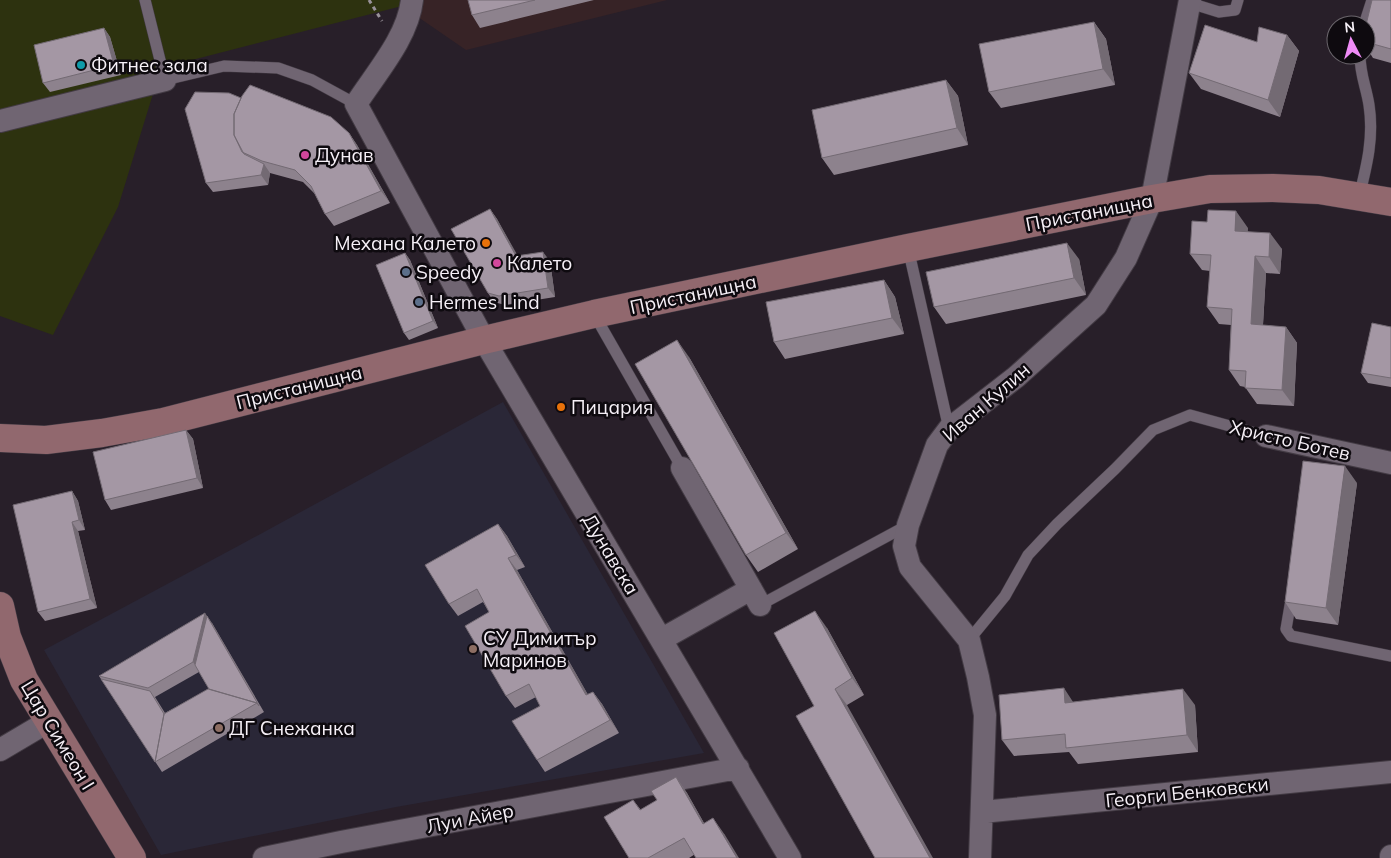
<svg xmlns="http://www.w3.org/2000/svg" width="1391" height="858" font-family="Mulish,sans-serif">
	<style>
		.industrial { fill: #372326 }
		.education { fill: #2a2737 }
		.green { fill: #2d320f }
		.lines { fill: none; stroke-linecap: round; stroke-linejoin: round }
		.lane-casing { stroke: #433b44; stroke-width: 12 }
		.street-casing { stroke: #433b44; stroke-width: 24 }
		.secondary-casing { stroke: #433b44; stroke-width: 29 }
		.path { stroke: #99929a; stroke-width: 3; stroke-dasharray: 4 4; stroke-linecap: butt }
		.lane { stroke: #706572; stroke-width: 11 }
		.street { stroke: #706572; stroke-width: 22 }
		.secondary { stroke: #91686e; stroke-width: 28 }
		.wall { fill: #8d828d; fill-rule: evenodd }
		.shaded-wall { fill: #736a73 }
		.building { fill: #a497a4; stroke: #736a73 }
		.culture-dot { fill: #0f9aa8; stroke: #0e0a0f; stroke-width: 2 }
		.hotel-dot { fill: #d1479c; stroke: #0e0a0f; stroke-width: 2 }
		.food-dot { fill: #e8710a; stroke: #0e0a0f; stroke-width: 2 }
		.service-dot { fill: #5c6f8a; stroke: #0e0a0f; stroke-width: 2 }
		.education-dot { fill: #8d6e63; stroke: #0e0a0f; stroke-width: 2 }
		.labels { text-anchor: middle; stroke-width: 5; stroke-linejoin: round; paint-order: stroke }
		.poi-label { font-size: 19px; fill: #f6f0f7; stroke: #0e0a0f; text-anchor: start }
		.street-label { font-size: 19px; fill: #f6f0f7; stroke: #0e0a0f }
	</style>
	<rect width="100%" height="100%" fill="#281f29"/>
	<path class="industrial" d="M400 0H667L466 50 402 6Z"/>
	<path class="education" d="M503 402 704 753 396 807 161 855 44 650 240 545Z"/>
	<path class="green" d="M0 0H400L402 6 161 68 118 207 53 335 0 316Z"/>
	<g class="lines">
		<g class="lane-casing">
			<path id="lane" d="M145 0 165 80 224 66 278 68 312 80 356 104
				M1190 3 1219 12 1235 10 1238 0
				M1364 25 1372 0
				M1359 197C1367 165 1374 137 1369 105 1366 86 1360 75 1360 55
				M908 248 949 429
				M594 314 682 468
				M1292 594 1286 629 1291 636 1391 656
				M760 605 908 525
				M969 640 1005 596 1028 555 1057 524 1115 469 1153 430 1190 415 1266 436"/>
		</g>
		<g class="street-casing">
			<path id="street" d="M412 0C408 37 376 73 356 104L484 340 790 858
				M0 121 165 80
				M1266 436 1391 463
				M682 468 760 605
				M662 639 751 589
				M0 750 49 721
				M982 812 1391 772
				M264 858 341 842 738 768
				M980 858 985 715 978 677 969 640 910 567 904 546 908 525 937 445 949 429 1016 377 1096 305 1126 258 1152 199 1190 0
				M1391 858V856"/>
		</g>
		<g class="secondary-casing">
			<path id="secondary" d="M0 438 46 440 102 433 163 422 484 340 594 314 908 248 1152 199 1210 189 1273 188 1319 190 1391 202
				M0 606 7 637 24 680 132 858"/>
		</g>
		<path class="path" d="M369 0 382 21"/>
		<use href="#lane" class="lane"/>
		<use href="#street" class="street"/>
		<use href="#secondary" class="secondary"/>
	</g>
	<path class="wall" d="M468 0H594L480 28 472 15Z
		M1391 0V63L1373 58 1366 47V25Z
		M1094 22 1106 39 1115 85 1001 108 989 92Z
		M104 28 110 37 121 75 50 92 43 83Z
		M1287 35 1299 51 1280 117 1201 89 1189 73 1257 42Z
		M946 80 958 96 968 145 834 175 822 158Z
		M185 109 349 133 357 145 390 203 334 226 325 214 315 194 303 182 270 173 268 185 213 192 206 183Z
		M490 209 497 219 517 256 550 261 555 297 505 305 494 302 488 293Z
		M1248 228 1247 231 1282 249 1280 274 1266 273 1263 325 1286 327 1297 343 1294 406 1257 404 1245 387 1240 386 1229 370 1231 325 1219 324 1207 307 1210 271 1202 270 1190 254Z
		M405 253 410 260 438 328 409 340 404 333Z
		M1079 259 1086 295 946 324 934 307Z
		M884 280 895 297 904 334 785 359 774 342Z
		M1391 327V387L1368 383 1361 373Z
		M689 357 798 549 758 572 746 555Z
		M186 430 193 439 203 488 111 510 105 500Z
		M1357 483 1338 625 1296 619 1285 602Z
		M72 491 78 501 85 530 78 531 97 608 45 621 38 612Z
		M498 524 507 536 525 567 517 570 588 695 593 692 602 704 619 733 545 772 537 760 540 706 536 697 515 708 506 696 489 612 483 602 458 616 449 604Z
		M212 623 264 712 162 772 99 676ZM199 672 209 689 165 713 155 697Z
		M827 628 864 695 847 705 814 706Z
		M1073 702 1195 705 1198 752 1078 764 1069 752 1014 756 1002 740Z
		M676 777 687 793 704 823 725 835 689 858H629L633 800 641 810 657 800Z"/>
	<path class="shaded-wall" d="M1094 22 1106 39 1115 85 1103 69Z
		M104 28 110 37 121 75 114 65Z
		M1287 35 1299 51 1280 117 1268 100Z
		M946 80 958 96 968 145 957 128Z
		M349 133 357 145 390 203 381 191Z
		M264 164 270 173 268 185 261 175Z
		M490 209 497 219 523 265 516 256Z
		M1236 211 1248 228 1247 247 1235 231Z
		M1270 233 1282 249 1280 274 1269 257Z
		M1067 243 1079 259 1086 295 1074 278Z
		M543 252 550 261 555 297 548 288Z
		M405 253 410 260 438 328 433 321Z
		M1255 256 1266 273 1262 341 1251 324Z
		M884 280 895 297 904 334 892 318Z
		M1286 327 1297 343 1294 406 1282 390Z
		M677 340 689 357 798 549 786 533Z
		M186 430 193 439 203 488 197 478Z
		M1345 466 1357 483 1338 625 1326 608Z
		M72 491 78 501 85 530 79 520Z
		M72 522 78 531 97 608 90 599Z
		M498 524 507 536 525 567 516 555Z
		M508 558 517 570 595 707 586 695Z
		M815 611 827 628 864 695 852 678Z
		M205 613 212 623 264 712 212 624 200 672 193 662Z
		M1064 688 1075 705 1065 703Z
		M835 689 847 705 933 858H930Z
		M1183 689 1195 705 1198 752 1187 735Z
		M593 692 602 704 619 733 610 720Z
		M676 777 687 793 714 841 703 824Z
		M713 818 725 835 739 858H737Z"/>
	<path class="building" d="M468 0H535L472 15Z
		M1372 0H1391V49L1366 42V25Z
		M1094 22 1103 69 989 92 979 44Z
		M1205 25 1257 42 1259 27 1287 35 1268 100 1189 73Z
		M104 28 114 65 43 83 34 45Z
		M946 80 957 128 822 158 812 110Z
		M250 85 331 117 349 133 381 191 325 214 311 186 295 170 262 161 242 152 234 135V114L242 96Z
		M195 92 229 93 241 98 234 114V135L244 154 264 164 261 175 206 183 185 109Z
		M490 209 516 256 543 252 548 288 499 296 488 293 451 229Z
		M1208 210 1236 211 1235 231 1270 233 1269 257 1255 256 1251 324 1286 327 1282 390 1245 388 1246 371 1229 370 1232 309 1207 307 1211 255 1190 254 1192 221 1207 222Z
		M1067 243 1074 278 934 307 926 272Z
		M405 253 433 321 404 333 376 265Z
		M884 280 892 318 774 342 766 302Z
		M1372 323 1391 327V378L1361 373Z
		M677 340 786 533 746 555 635 364Z
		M186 430 197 478 105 500 93 452Z
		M1303 461 1345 466 1326 608 1285 602Z
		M72 491 79 520 72 522 90 599 38 612 13 505Z
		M498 524 516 555 508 558 586 695 593 692 610 720 537 760 512 721 540 706 529 684 506 696 465 626 489 612 477 589 449 604 425 565Z
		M815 611 852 678 835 689 930 858H875L796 716 814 706 774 633Z
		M205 613 193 662 148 688 99 676Z
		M207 616 259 706 257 703 209 689 195 665Z
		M101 679 150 691 164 714 155 762Z
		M1064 688 1065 703 1183 689 1187 735 1066 748 1065 734 1002 740 999 695Z
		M208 689 257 703 155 762 164 714Z
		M676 777 703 824 713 818 737 858H696L684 838 648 858H629L604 817 633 800 640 810 657 800 651 791Z"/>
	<circle class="culture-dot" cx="81" cy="65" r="5"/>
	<g class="hotel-dot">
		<circle cx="305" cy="155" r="5"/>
		<circle cx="497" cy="263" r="5"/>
	</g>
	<g class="food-dot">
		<circle cx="486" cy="243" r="5"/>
		<circle cx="561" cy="407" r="5"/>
	</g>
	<g class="service-dot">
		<circle cx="406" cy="272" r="5"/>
		<circle cx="419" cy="302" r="5"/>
	</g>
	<g class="education-dot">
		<circle cx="473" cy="649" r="5"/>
		<circle cx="219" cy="728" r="5"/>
	</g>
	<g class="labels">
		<g class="poi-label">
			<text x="91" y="72">Фитнес зала</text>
			<text x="315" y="162">Дунав</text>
			<text x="476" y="250" text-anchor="end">Механа Калето</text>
			<text x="507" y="270">Калето</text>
			<text x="416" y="279">Speedy</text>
			<text x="429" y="309">Hermes Lind</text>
			<text x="571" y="414">Пицария</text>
			<text x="483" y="645">СУ Димитър<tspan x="483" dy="22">Маринов</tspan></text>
			<text x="229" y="735">ДГ Снежанка</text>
		</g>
		<g class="street-label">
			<text transform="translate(1089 212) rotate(-11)" y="7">Пристанищна</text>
			<text transform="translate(693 294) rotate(-12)" y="7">Пристанищна</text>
			<text transform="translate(299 387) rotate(-14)" y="7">Пристанищна</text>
			<text transform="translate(986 402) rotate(-41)" y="7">Иван Кулин</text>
			<text transform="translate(1290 440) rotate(13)" y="7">Христо Ботев</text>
			<text transform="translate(611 554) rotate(59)" y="7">Дунавска</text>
			<text transform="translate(58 735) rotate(59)" y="7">Цар Симеон I</text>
			<text transform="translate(1187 792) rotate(-6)" y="7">Георги Бенковски</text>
			<text transform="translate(470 818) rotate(-11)" y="7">Луи Айер</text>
		</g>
	</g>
	<g transform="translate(1351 40) rotate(354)"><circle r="24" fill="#0e0a0f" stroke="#6b666c"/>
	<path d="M0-4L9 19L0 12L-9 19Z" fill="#ef8bf6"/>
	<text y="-8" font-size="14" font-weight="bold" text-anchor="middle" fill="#f6f0f7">N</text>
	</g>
</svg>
